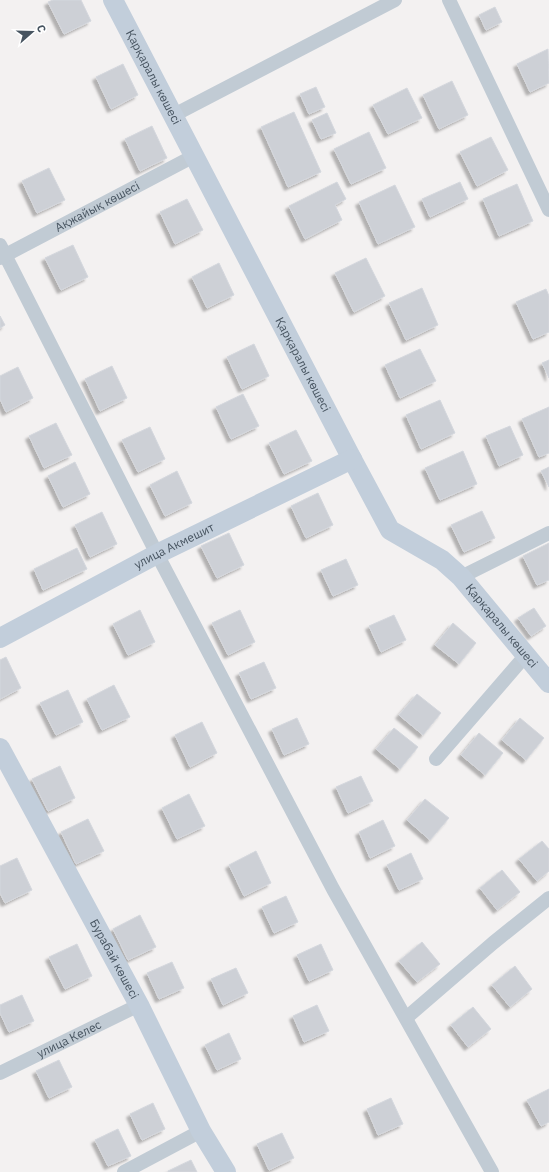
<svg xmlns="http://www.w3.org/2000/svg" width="549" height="1172" font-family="'IBM Plex Sans',sans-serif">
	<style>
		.building { fill: #cdd0d6; stroke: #d4d7dd; filter: url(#shadow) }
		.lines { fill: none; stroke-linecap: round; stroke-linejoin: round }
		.street { stroke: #c1cbd4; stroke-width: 14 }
		.secondary { stroke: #c2cedb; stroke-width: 20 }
		.labels { text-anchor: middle; stroke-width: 3; stroke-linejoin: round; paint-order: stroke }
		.street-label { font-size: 12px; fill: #475460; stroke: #fff }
	</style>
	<defs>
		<filter id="shadow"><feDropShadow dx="-3.5" dy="3.5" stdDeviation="1" flood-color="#0004"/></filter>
	</defs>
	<rect width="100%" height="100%" fill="#f3f1f1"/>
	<path class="building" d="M53 0H81L91 21 64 34 48 2Z
		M495 7 502 22 486 30 479 15Z
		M548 49 549 83 530 92 517 64Z
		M123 64 138 95 111 109 96 77Z
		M452 81 468 115 439 129 423 95Z
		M316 87 325 107 309 114 300 94Z
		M407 88 422 118 388 134 373 105Z
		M294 112 321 172 288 187 261 127Z
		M327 113 336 133 321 139 312 120Z
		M152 126 167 158 140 171 125 139Z
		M369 132 386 168 351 184 334 149Z
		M491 137 508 170 477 186 460 152Z
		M49 168 65 200 37 213 22 181Z
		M337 182 346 199 335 205 342 220 305 239 289 206Z
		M460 182 468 199 430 217 422 199Z
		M517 184 533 221 499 236 483 199Z
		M395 185 415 227 378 244 359 202Z
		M187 199 203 230 175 244 160 212Z
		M73 245 88 277 61 290 45 258Z
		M366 258 385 296 354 312 335 273Z
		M219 263 234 295 207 308 192 277Z
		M422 288 438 325 406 340 389 303Z
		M546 289 549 296V332L533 339 516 302Z
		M0 316 5 325 0 328Z
		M254 344 269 376 242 389 227 357Z
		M420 349 436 381 400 398 385 365Z
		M549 360V378L542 363Z
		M112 366 127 398 100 411 85 379Z
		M18 367 33 398 6 412 0 399V376Z
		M243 394 259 426 231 439 216 407Z
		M440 400 455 433 421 449 406 415Z
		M549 407V453L539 457 522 419Z
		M56 423 72 455 44 468 29 436Z
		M510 426 523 455 499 466 486 436Z
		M150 427 165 459 138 472 122 440Z
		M296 430 312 461 284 474 269 443Z
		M463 451 477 484 440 500 425 468Z
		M75 462 90 494 63 507 48 476Z
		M549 467V487L541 471Z
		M177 471 192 503 165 516 150 485Z
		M318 493 333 525 306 538 291 506Z
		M482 511 495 538 464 552 451 525Z
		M102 512 117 544 90 557 75 525Z
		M229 533 244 565 217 578 201 546Z
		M549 543V580L537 585 523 556Z
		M77 548 87 569 43 590 34 569Z
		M346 559 358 585 333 596 321 570Z
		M534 608 546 626 531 636 518 618Z
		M140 610 155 642 128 655 113 624Z
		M240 610 255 642 228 655 212 623Z
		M394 615 406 640 381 652 369 626Z
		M453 623 476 643 459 664 435 645Z
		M6 657 21 688 0 699V660Z
		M264 662 276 688 251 699 239 673Z
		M114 685 130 717 102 730 87 699Z
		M68 690 83 722 56 735 40 703Z
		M417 694 441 713 423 735 399 715Z
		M297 718 309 744 284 755 272 729Z
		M520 718 544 738 526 760 502 740Z
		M202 722 217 753 190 767 175 735Z
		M394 728 418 747 400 769 376 749Z
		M479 733 503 753 485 775 461 755Z
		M60 766 75 798 48 811 32 779Z
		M361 776 373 801 348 813 336 787Z
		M189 794 205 826 177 839 162 808Z
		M425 799 449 818 430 840 407 820Z
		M88 819 104 851 76 864 61 832Z
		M383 820 395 846 370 858 359 832Z
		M542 841 549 849V871L537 881 519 859Z
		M256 851 271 883 244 896 229 865Z
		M411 853 423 879 399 890 387 865Z
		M17 858 32 890 5 903 0 893V866Z
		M502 870 520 892 497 910 480 888Z
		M286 896 298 922 274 933 262 907Z
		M140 915 156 947 128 960 113 929Z
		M422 942 440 964 417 982 399 961Z
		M77 944 92 976 65 989 49 957Z
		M321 944 333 970 309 981 297 955Z
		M172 962 184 988 159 999 147 973Z
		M515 966 532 989 510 1007 492 985Z
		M236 968 248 993 223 1005 211 979Z
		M22 995 34 1021 9 1032 0 1013V1005Z
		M317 1005 329 1031 304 1042 293 1016Z
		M473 1007 491 1029 468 1047 451 1025Z
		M229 1033 241 1059 217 1070 205 1045Z
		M59 1060 72 1087 49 1098 36 1071Z
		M549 1089V1122L541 1126 527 1100Z
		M391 1098 403 1124 378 1135 367 1109Z
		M153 1103 165 1129 142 1140 130 1114Z
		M118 1129 131 1156 108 1166 95 1140Z
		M282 1133 294 1158 269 1170 257 1144Z
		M191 1160 197 1172H168V1171Z"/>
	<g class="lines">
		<g class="street">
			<path d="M449 0 549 210"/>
			<path d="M174 115 395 0"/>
			<path d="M0 245 157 554 333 889 492 1172"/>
			<path id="s1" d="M0 258 194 156"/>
			<path d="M461 577 549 533"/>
			<path d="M436 759 526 655"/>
			<path d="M406 1018 493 943 549 898"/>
			<path id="s2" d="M0 1073 139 1005"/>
			<path d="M124 1172 201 1131"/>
		</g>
		<g class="secondary">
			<path id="s3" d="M113 0 352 459 390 530 442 560 461 577 549 683"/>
			<path id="s4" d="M0 638 157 554 352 459"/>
			<path id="s5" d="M0 748 139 1005 201 1131 226 1172"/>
		</g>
	</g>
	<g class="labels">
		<g class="street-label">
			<text dy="4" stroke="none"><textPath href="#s3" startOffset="87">Қарқаралы көшесі</textPath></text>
			<text dy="4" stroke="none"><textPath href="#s1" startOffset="110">Ақжайық көшесі</textPath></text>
			<text dy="4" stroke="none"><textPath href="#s3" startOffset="411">Қарқаралы көшесі</textPath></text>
			<text dy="4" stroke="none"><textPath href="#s4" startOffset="197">улица Акмешит</textPath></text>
			<text dy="4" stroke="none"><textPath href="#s3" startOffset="747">Қарқаралы көшесі</textPath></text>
			<text dy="4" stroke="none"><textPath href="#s5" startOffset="240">Бурабай көшесі</textPath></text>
			<text dy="4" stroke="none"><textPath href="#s2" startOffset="77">улица Келеc</textPath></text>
		</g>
	</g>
	<g transform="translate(32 32) rotate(70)" stroke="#ffffff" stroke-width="3" paint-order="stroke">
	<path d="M0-3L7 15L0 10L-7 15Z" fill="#475460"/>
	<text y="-6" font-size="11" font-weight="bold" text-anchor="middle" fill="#475460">С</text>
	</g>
</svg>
